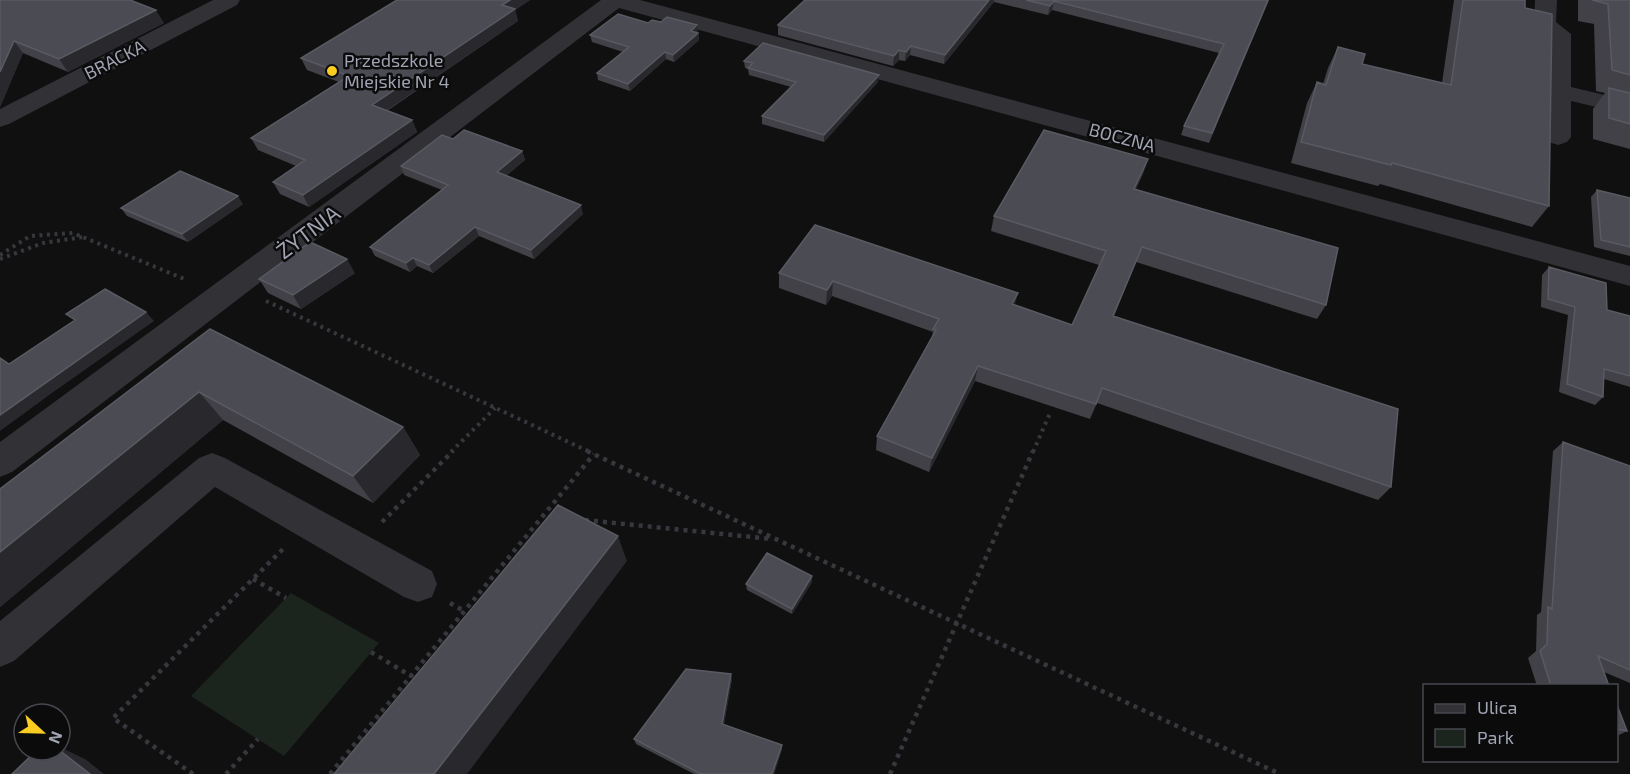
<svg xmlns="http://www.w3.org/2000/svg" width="1630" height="774" font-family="'Exo 2',sans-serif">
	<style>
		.green { fill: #1c241e }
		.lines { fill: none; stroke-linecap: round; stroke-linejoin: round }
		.path-far1 { stroke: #37383d; stroke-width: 4; stroke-dasharray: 3 4.5; stroke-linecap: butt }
		.path { stroke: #37383d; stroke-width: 4.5; stroke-dasharray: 4 5; stroke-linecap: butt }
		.minor { fill: #313136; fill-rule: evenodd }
		.wall { fill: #414147 }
		.shaded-wall { fill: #29292d }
		.building { fill: #4b4c53; stroke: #595a62; stroke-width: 1.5 }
		.poi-dot { fill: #f8cc21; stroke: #0b0b0c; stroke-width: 2 }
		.labels { text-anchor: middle; stroke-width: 5; stroke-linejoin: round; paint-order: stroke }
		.far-street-label { font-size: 18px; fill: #a0a4b3; stroke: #0b0b0c }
		.far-poi-label { font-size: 18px; fill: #a0a4b3; stroke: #0b0b0c; text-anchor: start }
		.street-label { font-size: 22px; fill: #a0a4b3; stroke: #0b0b0c }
	</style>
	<rect width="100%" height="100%" fill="#101011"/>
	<path class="green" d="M291 593 379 643 284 756 191 696Z"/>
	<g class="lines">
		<path class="path-far1" d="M0 255 30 236 73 233 187 280
			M0 259 43 243 83 237
			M266 301 590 452
			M451 452 495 408
			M1033 452 1051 411"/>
		<path class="path" d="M587 451 1280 774
			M585 520 772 539
			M382 522 453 451
			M253 579 286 598
			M450 603 464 611
			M371 652 411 676
			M193 774 113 718 284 548
			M226 774 258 739
			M330 774 594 454
			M890 774 1033 451"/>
		<path class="minor" d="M213 0H240L237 5 9 124 0 127V109Z
			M601 0H640L1630 266V286L619 8 12 472 0 477V442Z
			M1535 0H1557L1556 22 1571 34V87L1630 101V115L1571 101V137L1567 142 1558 145 1549 142 1545 137 1549 37 1534 25Z
			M212 453 225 458 432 571 437 584 432 597 418 602 404 597 215 487 14 661 0 667V621L199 458Z"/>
	</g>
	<path class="wall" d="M0 0 164 23 68 72 23 53 0 107Z
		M397 0H530L515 10 518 21 387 111 412 120 417 132 309 207 280 194 273 182 296 166 258 150 251 138 339 82 307 70 301 58Z
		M805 0H1269L1209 143 1181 135 1184 126 1219 53 1052 10 1048 15 994 2 944 64 910 55 905 61 899 60 893 66 778 35V25Z
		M1454 0H1525V8L1549 206 1532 227 1380 184 1378 186 1291 163 1307 103 1317 82 1323 84 1328 68 1338 47 1362 64 1442 83Z
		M1578 0H1630V149L1593 139V109L1605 93 1596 91 1594 24 1578 21Z
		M648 23 698 32 699 40 674 62 666 59 630 91 598 80 597 73 623 52 592 42 590 35Z
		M744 61 878 82 824 142 762 124V116L791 87 749 75 748 69 745 68Z
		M453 139 522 151 525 160 506 176 583 214 534 259 479 236 433 273 417 266 410 272 375 256 370 247 442 190 404 175 401 166Z
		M1148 159 1143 174 1136 189 1326 305 1317 319 1136 262 1114 316 1391 487 1378 500 1097 403 1090 419 975 381 929 472 876 450 877 436 932 337 933 332 832 296 826 305 779 288V273L1015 305 1072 325 1099 265 991 231 994 216Z
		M1597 190 1630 198V256L1594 247 1591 197Z
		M243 204 188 242 127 216 121 208Z
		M1549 267 1607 310 1630 316V387L1604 379 1603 397 1595 405 1559 392 1568 315 1541 307 1542 275Z
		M355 273 301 309 268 293 259 279Z
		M210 329 403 427 420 455 373 503 223 420 0 607V489Z
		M1563 442 1630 466V683L1604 672 1609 686H1537L1528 658 1536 651 1537 615 1541 612 1553 451Z
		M812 576V582L792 614 747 590 746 584Z
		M732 679 724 724 782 749 774 774H694L636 744 634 739Z
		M1617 705 1627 731 1617 736Z"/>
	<path class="shaded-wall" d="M510 0H530L515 10 518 21 377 117 372 105Z
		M989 0H994V2L944 64 945 55Z
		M1054 1 1052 10 1048 15 1050 6Z
		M156 10 164 23 68 72 59 59Z
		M697 25 698 32 692 38 691 31Z
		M698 33 699 40 674 62 673 55Z
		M14 41 23 53 0 107V72Z
		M911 46 910 55 905 61 906 52Z
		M899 50V60L893 66 894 56Z
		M665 52 666 59 630 91 628 84Z
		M879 75 878 82 824 142V135Z
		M412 120 417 132 309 207 303 195Z
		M522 151 525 160 500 181 497 172Z
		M1148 159 1143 174 1129 204 1134 189Z
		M238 196 243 204 188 242 182 234Z
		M581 205 583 214 534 259 531 250Z
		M475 227 479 236 433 273 429 265Z
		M413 258 417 266 410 272 406 263Z
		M347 259 355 273 301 309 293 295Z
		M833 281 832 296 826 305 827 290Z
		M1018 293 1014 308 1012 304Z
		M146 312 154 321 52 393 0 431V415Z
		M978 366 975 381 929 472 932 458Z
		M199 392 223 420 0 607V552Z
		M403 427 420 455 373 503 353 476Z
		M618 536 627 561 467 774H434Z
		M812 576V582L792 614V609Z
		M731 674 732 679 723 729 722 724Z
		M782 745V749L774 774H772Z
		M60 747 85 759 104 774H90L59 750H60Z"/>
	<path class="building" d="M0 0H130L156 10 59 59 14 41 0 72Z
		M397 0H510L502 5 515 9 372 105 412 120 303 195 273 182 305 160 251 138 349 76 301 58Z
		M805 0H989L945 55 911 46 906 52 899 50 894 56 778 25Z
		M1026 0H1268L1212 133 1184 126 1224 44 1054 1 1050 6Z
		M1463 0H1525V8L1552 14 1549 206 1392 163 1391 165 1301 142 1317 82 1326 85 1338 47 1365 54 1362 64 1451 85Z
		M1592 0H1630V75L1612 70 1608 4Z
		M618 14 648 23 652 20 661 22 667 17 697 25 691 31 698 33 673 55 665 52 628 84 597 73 629 47 590 35Z
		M763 43 879 75 824 135 762 116 796 82 748 68 753 63 744 61Z
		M1609 88 1630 93V124L1609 118Z
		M464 130 522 151 497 172 581 205 531 250 475 227 429 265 413 258 406 263 370 247 448 185 401 166 442 135 453 139Z
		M1044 130 1148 159 1134 189 1338 248 1326 305 1142 247 1113 316 1398 409 1391 487 1102 388 1096 404 978 366 932 458 877 436 936 330 933 329 939 319 833 281 827 290 779 273 815 225 1018 293 1012 304 1072 325 1106 251 994 216Z
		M180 171 238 196 182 234 121 208Z
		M1597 190 1630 198V247L1601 240Z
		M310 242 347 259 293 295 259 279Z
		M1549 267 1606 283 1607 310 1630 316V376L1604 369 1603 397 1567 384 1575 307 1548 299Z
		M105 289 146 312 0 415V358L9 364 75 320 66 314Z
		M210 329 403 427 353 476 199 392 0 552V489Z
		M1563 442 1630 466V670L1598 656 1609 686H1551L1540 651 1547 644 1548 607 1552 609Z
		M558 505 618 536 434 774H334Z
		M767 553 812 576 792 609 746 584Z
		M686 669 731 674 722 724 782 745 772 774H701L634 739Z
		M1617 705 1627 731 1617 729Z
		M37 750H59L90 774H12Z"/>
	<circle class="poi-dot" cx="332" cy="71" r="6"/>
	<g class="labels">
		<g class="far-street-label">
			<text transform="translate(115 60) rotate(-27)" y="6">BRACKA</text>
			<text transform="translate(1122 138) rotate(15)" y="6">BOCZNA</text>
		</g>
		<g class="far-poi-label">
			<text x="344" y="67">Przedszkole<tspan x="344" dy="21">Miejskie Nr 4</tspan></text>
		</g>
		<g class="street-label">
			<text transform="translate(308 232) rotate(-37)" y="8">ŻYTNIA</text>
		</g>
	</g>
	<rect x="1423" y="684" width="195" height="78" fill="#0b0b0c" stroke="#47484f" stroke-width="1.5"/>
	<rect x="1435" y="704" width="30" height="9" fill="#313136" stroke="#47484f" stroke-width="1.5"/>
	<text x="1477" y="714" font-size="18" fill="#a0a4b3">Ulica</text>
	<rect x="1435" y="729" width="30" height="18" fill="#1c241e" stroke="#47484f" stroke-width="1.5"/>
	<text x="1477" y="744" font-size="18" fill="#a0a4b3">Park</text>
	<g transform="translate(42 732) rotate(112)"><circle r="28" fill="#0b0b0c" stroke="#47484f" stroke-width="1.5"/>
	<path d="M0-4.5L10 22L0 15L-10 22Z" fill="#f8cc21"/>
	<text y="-9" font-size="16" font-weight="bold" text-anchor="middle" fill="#a0a4b3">N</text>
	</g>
</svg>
